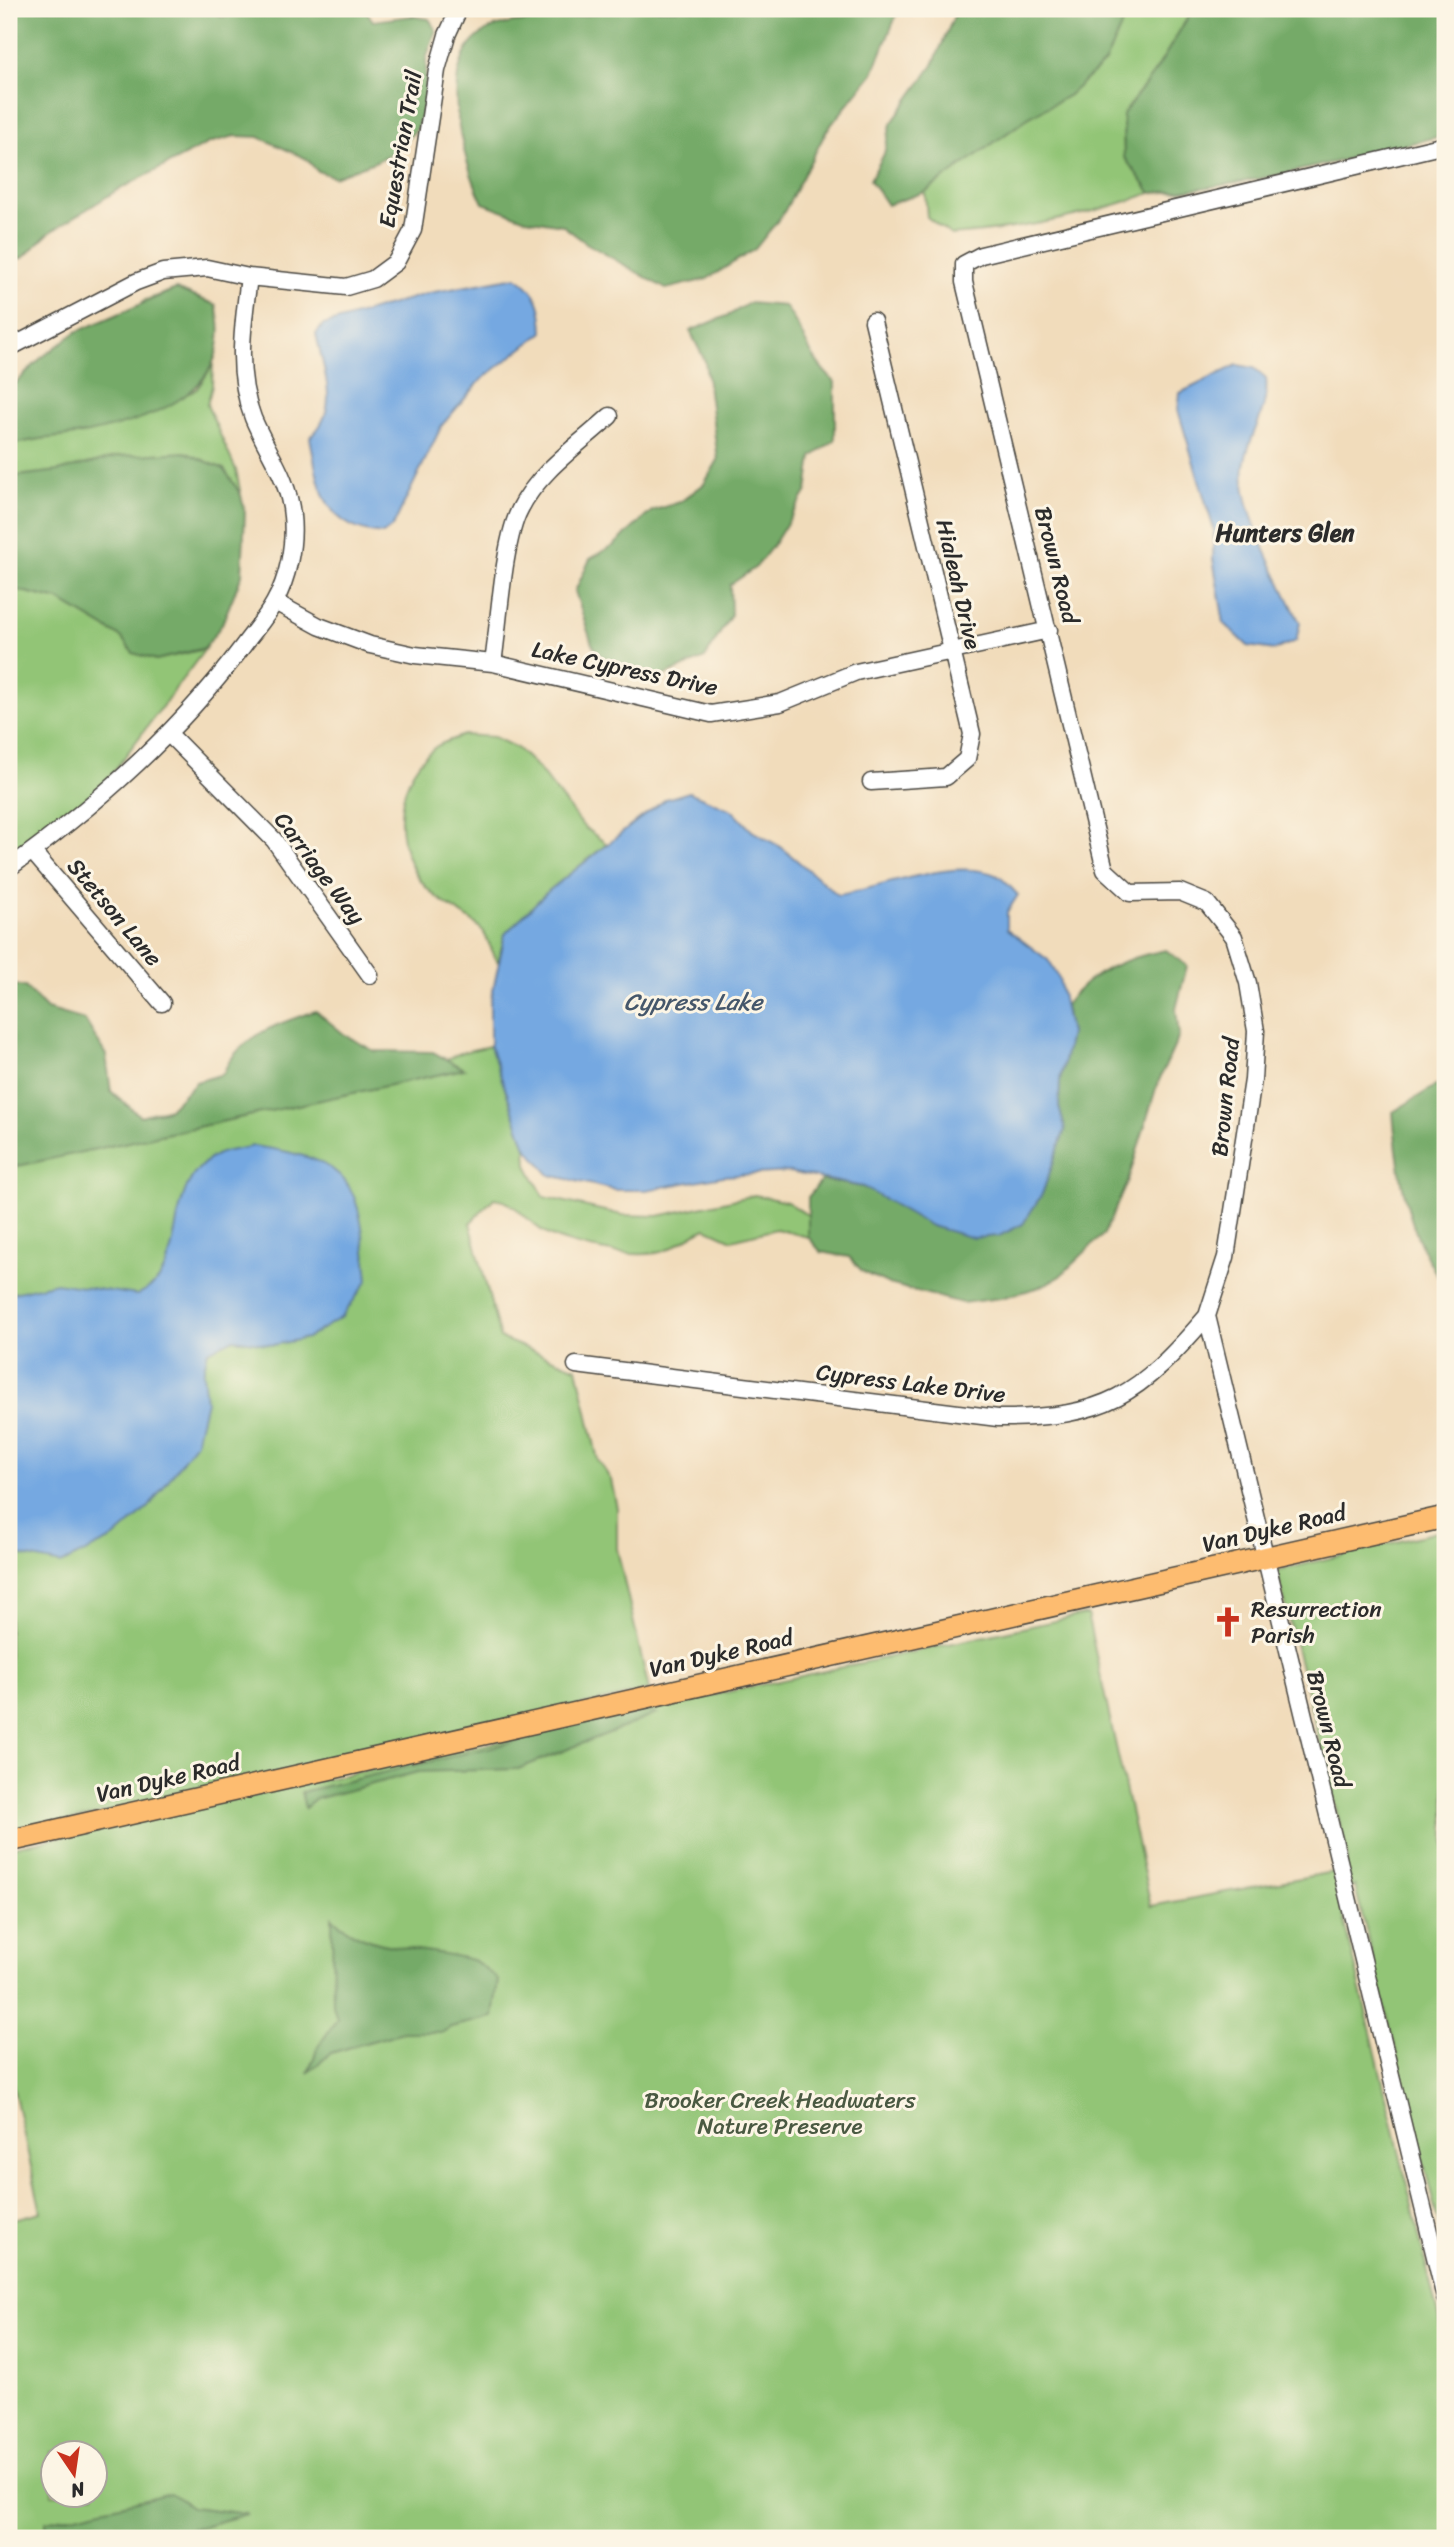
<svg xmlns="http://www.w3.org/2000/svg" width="1454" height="2547" font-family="Sriracha,sans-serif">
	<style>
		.green { fill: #92c576; stroke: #5e7850; stroke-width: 2; fill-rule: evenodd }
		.forest { fill: #75aa67; stroke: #506a49; stroke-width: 2 }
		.water { fill: #74a8e1; stroke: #506a86; stroke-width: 2 }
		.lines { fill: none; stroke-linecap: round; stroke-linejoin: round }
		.minor-casing { stroke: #494641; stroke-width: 19 }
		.major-casing { stroke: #494641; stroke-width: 24 }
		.minor { stroke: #fff; stroke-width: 16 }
		.major { stroke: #fdbc70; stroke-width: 21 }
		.labels { text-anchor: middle; stroke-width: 6; stroke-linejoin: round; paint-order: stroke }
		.street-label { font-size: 23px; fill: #2b2b2b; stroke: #fcf5e5 }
		.poi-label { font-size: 23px; fill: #2b2b2b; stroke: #fcf5e5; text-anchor: start }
		.park-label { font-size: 23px; fill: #4a5942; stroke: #fcf5e5 }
		.neighbourhood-label { font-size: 24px; font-weight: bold; fill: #2b2b2b; stroke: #fcf5e5 }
		.water-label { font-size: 24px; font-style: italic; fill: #45576b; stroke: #fcf5e5 }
	</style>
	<rect width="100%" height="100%" fill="#fcf5e5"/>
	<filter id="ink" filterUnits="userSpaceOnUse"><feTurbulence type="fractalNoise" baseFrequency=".0143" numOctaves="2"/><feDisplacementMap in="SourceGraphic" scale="14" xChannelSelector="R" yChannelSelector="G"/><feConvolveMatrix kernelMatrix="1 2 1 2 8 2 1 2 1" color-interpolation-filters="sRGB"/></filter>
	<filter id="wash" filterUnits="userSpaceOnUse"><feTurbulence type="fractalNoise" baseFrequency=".00686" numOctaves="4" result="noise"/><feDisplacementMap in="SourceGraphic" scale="28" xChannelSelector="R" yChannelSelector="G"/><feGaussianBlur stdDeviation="1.57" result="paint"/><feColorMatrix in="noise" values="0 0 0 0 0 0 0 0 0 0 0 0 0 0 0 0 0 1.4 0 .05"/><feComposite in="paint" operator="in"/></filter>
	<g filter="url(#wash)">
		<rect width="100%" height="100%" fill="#f1dcbb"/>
		<path class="green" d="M1129 9H1193L1156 70 1123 114 1124 157 1151 193C1087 216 1019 230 951 235L927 217 925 192 1028 118 1069 95Z
			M176 289 216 305V336L179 398 197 389 213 365 212 386 207 405 236 470 241 495 224 469 202 460 9 567V409L129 317 145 300Z
			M9 588 59 600 121 637 133 653 156 660 205 649 94 798 9 858Z
			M464 735 494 737 517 748 537 767 584 827 607 844 546 893 505 934 498 962C491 952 488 937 481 929 467 914 448 908 433 894 391 857 389 783 434 748 442 742 454 739 464 735Z
			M9 1003 140 1116 354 1058 428 1067 463 1052 490 1046 526 1147 527 1165 544 1197 622 1215 658 1216 755 1195 787 1202 806 1214 921 1240 1090 1234 820 1246 808 1237 776 1229 732 1240 706 1228C692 1234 682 1242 669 1249 643 1262 571 1247 547 1234 528 1223 517 1202 494 1198L470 1223 500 1338 577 1368 598 1460 611 1480 617 1508V1549L649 1690 9 1834Z
			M1445 1530V2227L1440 2229 1355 1886 1350 1887 1345 1866 1348 1857 1277 1571Z
			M1087 1614 1151 1906 1333 1872 1445 2345V2538H9V2220L41 2212 9 2068V1848ZM52 2452H94V2494H52Z"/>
		<path class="forest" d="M9 9H210L222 17 234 14 236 9H365L373 21 411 16 429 19 436 30 426 59V97L417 129 395 151 377 161 334 177 317 171 307 159 259 137 235 136 209 143 116 191 49 233 23 258 9 260Z
			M612 9H899L873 73 827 130 783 214 755 249 707 279 666 289 586 243 562 225 526 219 483 203C462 160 434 61 486 31 506 19 551 21 575 17 588 15 600 12 612 9Z
			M957 9H1129L1105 62 1069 95 1028 118 925 192 887 205 870 180 884 154 891 124 933 65Z
			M1193 9H1445V135C1348 158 1251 187 1151 193L1124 157 1123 114 1156 70Z
			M176 289 216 305C238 389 155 419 88 433 61 438 34 437 9 446V390L41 358 76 332Z
			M749 303 785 306C806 334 806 356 835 382V440L812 457 807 491 774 544 756 567 730 585 731 615 705 658 661 677 601 656 592 644 575 591 590 559 613 546 652 511 680 502 704 484 718 460 705 361 690 331 729 315Z
			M185 452 224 469 241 495 245 513 242 575 222 624 205 648 156 660 133 653 121 637 59 600 9 588V477L58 471 120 456Z
			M1166 950 1187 966 1176 1009 1179 1036 1157 1085 1129 1178 1104 1234 1058 1278 1037 1288 1001 1298 962 1303 889 1284 863 1272 849 1257 821 1252 808 1237V1197L822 1180 863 1187 895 1203 1042 1194 1065 1129 1059 1107 1060 1080 1070 1034 1065 1005C1090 971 1125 958 1166 950Z
			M9 984 25 987 47 1009 85 1020 106 1055 111 1092 140 1116 168 1110 196 1082 223 1074C238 1036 279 1023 316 1011L345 1035 374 1051 433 1052 464 1069 9 1168Z
			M1445 1080V1286C1407 1236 1398 1173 1393 1112Z
			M646 1704 649 1712 657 1714 518 1769 418 1772 316 1799 305 1808 301 1792 521 1740 519 1733Z
			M332 1917C367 1954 426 1946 472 1960 481 1963 490 1973 498 1980L493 2017 451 2027 443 2032H403L331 2053 308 2073 318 2047 337 2019 333 2004Z
			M171 2493 192 2507 247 2514 185 2531 179 2538H46V2522Z"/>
		<path class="water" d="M516 277C538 292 542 305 543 332L481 380 442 425 393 526 383 534C323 529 319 488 310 437 342 409 323 370 316 334L323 325 429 293Z
			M1237 365 1254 368 1266 378C1270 411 1248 435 1244 466 1238 508 1282 584 1300 623L1296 641 1274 650 1248 646 1224 623 1213 559 1214 530 1178 410 1180 393Z
			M689 792 732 810 752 831 781 847 838 895C883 888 955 856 998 876 1005 880 1012 889 1018 895L1007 912V929L1048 960 1059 978 1070 1034 1060 1080 1059 1107 1065 1129 1042 1194 1023 1224 999 1236 973 1238 931 1226 863 1187 789 1172 723 1176 646 1190H615L550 1175 526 1147 490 1046V1004L505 934 546 893 638 820 666 799Z
			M253 1146C356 1160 359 1183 368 1280L342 1317 307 1338 273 1345 234 1339 208 1351 203 1373 206 1401 196 1442 149 1507 114 1538 61 1564 9 1553V1294L56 1283 137 1295C144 1291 154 1286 159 1279 184 1240 168 1181 216 1155 226 1150 242 1149 253 1146Z"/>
	</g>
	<g filter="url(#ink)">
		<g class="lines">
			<g class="minor-casing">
				<path id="minor" d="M1445 145 981 255 964 264V282L1105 870 1130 893 1180 892 1207 903 1234 937 1248 983 1256 1031 1253 1080 1226 1257 1207 1316 1445 2298
					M9 348 136 282 163 272 207 268 249 277 346 287 373 279 396 262 413 230 437 70 447 35 459 9
					M275 602 319 626 370 645 415 655 493 663 711 714 780 703 856 672 1049 630
					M493 663C499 624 503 541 520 509 538 472 580 444 610 416
					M169 734 274 840 370 975
					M871 782 946 777 967 759 972 734 873 321
					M32 851 162 1003
					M9 868C97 805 178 733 243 646 253 632 266 618 274 603 288 579 295 544 292 516 289 478 267 452 253 418 235 372 243 325 249 277
					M576 1365 998 1418C1106 1418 1138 1396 1207 1316"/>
			</g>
			<g class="major-casing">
				<path id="major" d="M9 1841 1445 1517"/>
			</g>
			<use href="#minor" class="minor"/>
			<use href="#major" class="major"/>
		</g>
	</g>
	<defs>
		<g id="church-bare" transform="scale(2.415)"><path d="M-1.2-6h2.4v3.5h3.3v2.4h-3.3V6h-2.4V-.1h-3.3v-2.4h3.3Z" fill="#c8321e" stroke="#fcf5e5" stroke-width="2.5" paint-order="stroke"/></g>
	</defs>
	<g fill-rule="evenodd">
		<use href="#church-bare" x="1228" y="1622"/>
	</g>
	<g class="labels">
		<g class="street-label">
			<text transform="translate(400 149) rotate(-80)" y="8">Equestrian Trail</text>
			<text transform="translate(1057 565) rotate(76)" y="8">Brown Road</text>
			<text transform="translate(959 584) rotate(77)" y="8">Hialeah Drive</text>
			<text transform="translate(625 668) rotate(12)" y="8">Lake Cypress Drive</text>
			<text transform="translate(320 868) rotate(53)" y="8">Carriage Way</text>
			<text transform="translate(115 912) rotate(50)" y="8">Stetson Lane</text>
			<text transform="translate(1225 1097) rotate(-84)" y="8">Brown Road</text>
			<text transform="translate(911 1383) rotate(7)" y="8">Cypress Lake Drive</text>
			<text transform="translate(1274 1528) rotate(-13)" y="8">Van Dyke Road</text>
			<text transform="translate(721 1653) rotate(-13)" y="8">Van Dyke Road</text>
			<text transform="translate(1329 1729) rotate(76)" y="8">Brown Road</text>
			<text transform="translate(168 1778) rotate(-13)" y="8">Van Dyke Road</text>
		</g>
		<g class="poi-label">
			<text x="1251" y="1617">Resurrection<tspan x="1251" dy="26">Parish</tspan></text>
		</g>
		<g class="park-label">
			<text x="780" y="2108">Brooker Creek Headwaters<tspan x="780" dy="26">Nature Preserve</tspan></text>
		</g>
		<g class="neighbourhood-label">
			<text x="1285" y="541">Hunters Glen</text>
		</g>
		<g class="water-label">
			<text x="693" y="1010">Cypress Lake</text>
		</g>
	</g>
	<rect width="1454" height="2547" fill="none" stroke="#fcf5e5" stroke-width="35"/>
	<g transform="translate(74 2474) rotate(167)"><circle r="33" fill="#fcf5e5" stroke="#a8a49b" stroke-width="2"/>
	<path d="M0-5L12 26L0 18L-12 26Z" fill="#c8321e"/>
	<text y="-10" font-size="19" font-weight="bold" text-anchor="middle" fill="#2b2b2b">N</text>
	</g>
</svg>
